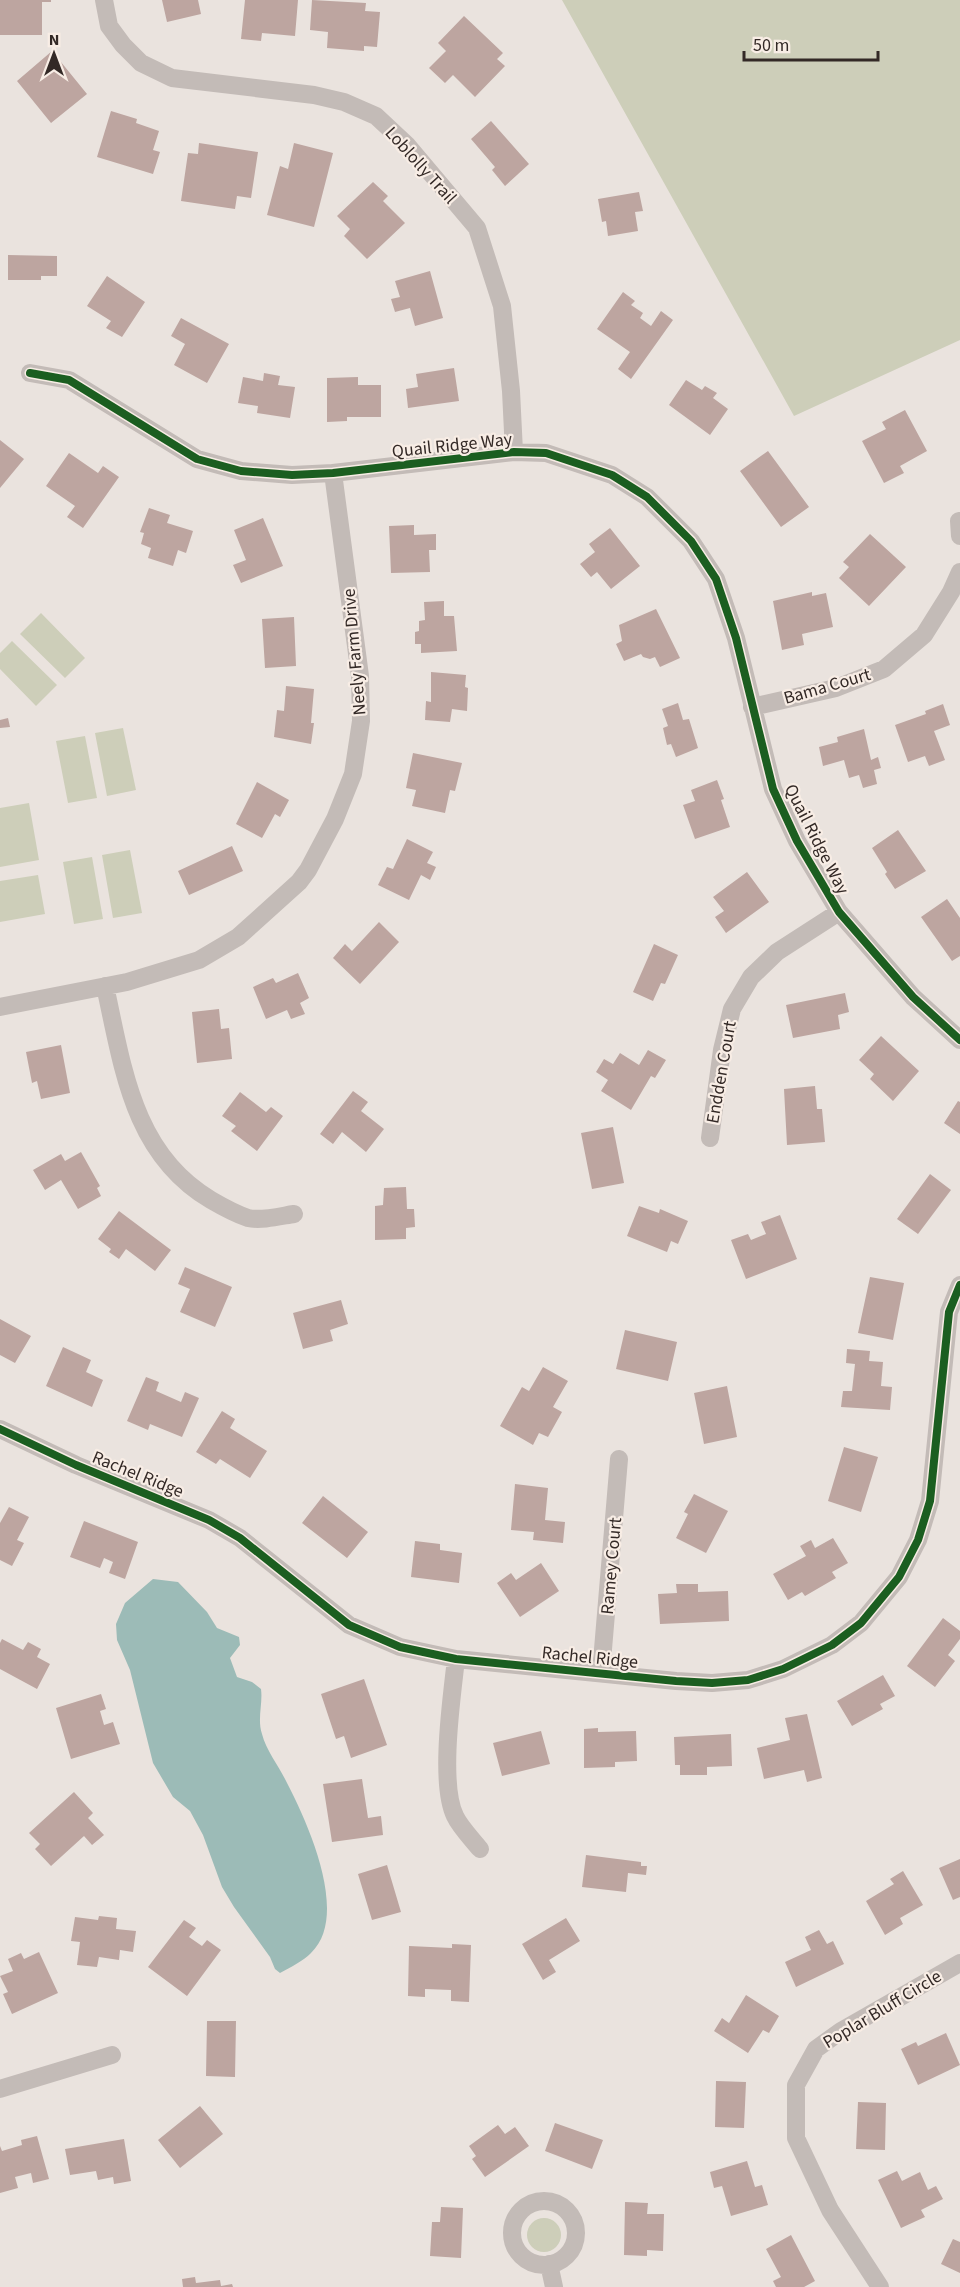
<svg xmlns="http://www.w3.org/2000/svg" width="960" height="2287" font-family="'Source Sans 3',sans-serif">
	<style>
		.green { fill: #cdceb9 }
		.water { fill: #9cbbb7 }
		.building { fill: #bda5a0 }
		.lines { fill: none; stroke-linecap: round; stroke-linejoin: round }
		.minor { stroke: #c3bbb7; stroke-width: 18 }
		.cycleway-casing { stroke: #f8ede5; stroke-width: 11 }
		.cycleway { stroke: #1b5e20; stroke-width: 8 }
		.labels { text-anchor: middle; stroke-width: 4.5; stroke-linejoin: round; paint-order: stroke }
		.street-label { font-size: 18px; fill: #332926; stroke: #f8ede5 }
	</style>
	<rect width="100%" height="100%" fill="#eae3de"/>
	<path class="green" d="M562 0H960V340L794 416Z
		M41 613 85 658 65 678 20 634Z
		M12 641 57 685 36 706 0 669V653Z
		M123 728 136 790 107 796 95 733Z
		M85 736 97 798 68 803 56 741Z
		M29 803 39 860 0 867V808Z
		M130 850 142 913 113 918 102 855Z
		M92 857 103 919 74 924 63 862Z
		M38 875 45 914 0 922V881Z
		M527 2235a17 17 0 1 1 34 0a17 17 0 1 1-34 0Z"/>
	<path class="water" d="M153 1579 178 1582 207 1612 217 1628 239 1637 240 1645 230 1658 237 1677 252 1682 261 1689C263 1704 257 1719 262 1734 266 1750 278 1765 285 1779 306 1819 351 1915 311 1953 303 1961 291 1967 280 1973L275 1969 270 1957 234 1907 222 1887 203 1835 190 1811 173 1797 153 1763 130 1670 117 1640 116 1624 125 1603Z"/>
	<path class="building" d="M0 0H51V2H42V35H0Z
		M162 0H198L201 14 167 22Z
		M245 0H298L295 36 262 33 261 41 241 39Z
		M312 0 366 3 365 11 380 12 377 47 364 46V51L327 48 328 32 310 30Z
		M464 16 503 53 497 59 505 66 475 97 453 75 445 83 429 68 446 51 438 43Z
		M52 51 87 94 51 123 17 81Z
		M111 111 137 119 136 123 159 131 153 150 160 152 153 174 97 157Z
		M491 121 529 164 505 186 492 170 495 167 471 139Z
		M199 143 258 152 251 198 237 196 235 209 181 201 188 153 198 154Z
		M294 143 333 153 314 227 267 215 280 166 288 169Z
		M373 182 388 196 383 201 405 223 367 259 344 236 350 229 337 216Z
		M639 192 643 211 635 212 638 231 608 236 606 221 602 222 598 199Z
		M8 255 57 256V276H41V280H8Z
		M430 271 443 318 415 326 410 308 395 312 391 299 400 297 395 281Z
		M107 276 145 302 122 337 106 328 111 321 87 306Z
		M623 292 635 301 631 305 643 313 640 318 651 326 661 311 673 320 631 379 618 369 630 352 597 329Z
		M181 318 229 344 207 383 174 365 185 344 171 336Z
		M454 368 459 401 408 408 406 389 418 387 416 374Z
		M264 373 280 376 278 385 295 387 290 418 257 413 258 406 238 403 243 377 263 381Z
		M358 377V385H381V417H347V421L327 422V378Z
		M686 380 702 390 705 386 717 393 713 398 728 409 710 435 669 405Z
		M905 410 927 451 900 466 904 473 884 483 862 441 886 429 882 422Z
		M0 440 24 459 0 488Z
		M768 451 809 507 781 527 740 471Z
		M69 453 98 473 103 466 119 477 83 528 67 517 75 506 46 486Z
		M149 508 170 515 167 523 193 531 186 553 178 550 173 566 148 558 151 548 141 544 144 533 140 532Z
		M263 518 283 566 241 583 233 565 246 560 234 530Z
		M414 525V535L436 534V550H429L430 572 391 573 389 526Z
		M610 528 640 566 611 589 597 572 591 577 580 564 595 552 589 544Z
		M870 534 906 567 869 606 839 578 849 567 843 562Z
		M812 592V596L826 593 833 627 802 634 804 645 782 650 773 601Z
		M444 601V616H454L457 651 421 653V644H415V632L419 631V621L425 620 424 602Z
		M656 609 680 658 660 667 655 657 650 659 643 657 641 654 624 661 616 644 622 641 619 625Z
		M294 617 296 666 265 668 262 619Z
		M431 672 466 675 465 687 468 688 467 711 452 709 450 722 425 720 426 701 431 702Z
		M286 686 314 689 311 723H314L311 744 274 737 277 710 284 711Z
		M678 703 683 720 689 719 698 748 676 757 671 744 667 745 663 728 668 726 662 709Z
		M943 704 950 725 934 731 945 760 929 766 925 756 908 762 895 725 926 714 925 711Z
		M8 718 10 727 0 728V720Z
		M864 729 871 760 878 757 881 768 874 770 877 784 863 788 859 775 849 778 844 760 823 766 819 747 838 742 837 737Z
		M413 753 462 763 455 791 450 790 445 813 412 806 416 790 406 788Z
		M717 780 724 799 721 800 730 827 695 839 683 805 695 801 691 790Z
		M257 782 289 800 280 817 275 814 262 838 236 824Z
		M898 830 926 871 895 889 885 874 887 872 872 848Z
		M407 839 433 852 427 863 436 867 430 880 421 875 409 900 378 885 387 867 393 869Z
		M232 846 243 871 189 895 178 871Z
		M747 872 769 902 726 933 715 917 724 911 713 897Z
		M947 899 960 918V956L952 961 921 917Z
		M379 922 399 942 360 984 333 958 345 944 352 951Z
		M654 944 678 955 665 984 661 983 653 1001 633 992Z
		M298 973 309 998 300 1003 305 1014 291 1019 287 1010 266 1019 253 987 273 978 276 983Z
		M845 993 849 1012 838 1015 840 1029 793 1038 786 1005Z
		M219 1009 221 1029 229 1028 232 1059 197 1063 192 1012Z
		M881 1036 919 1071 893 1101 870 1079 874 1074 859 1060Z
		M61 1045 70 1093 41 1099 37 1081 32 1083 26 1052Z
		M648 1050 666 1060 655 1078 651 1076 631 1110 601 1091 608 1080 596 1072 604 1059 613 1064 620 1053 639 1065Z
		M815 1086 817 1109H822L825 1142 787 1145 784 1089Z
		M353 1091 368 1102 361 1111 384 1129 366 1152 342 1132 333 1144 320 1134Z
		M240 1092 266 1112 271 1107 283 1116 257 1151 231 1131 236 1126 222 1116Z
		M958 1101 960 1102V1134L944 1123Z
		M613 1127 624 1183 592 1189 581 1133Z
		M81 1152 100 1186 97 1188 101 1196 78 1209 61 1180 45 1190 33 1170 61 1154 65 1161Z
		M930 1174 951 1190 918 1234 897 1219Z
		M406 1187 407 1209H414L415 1227 406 1228V1239L375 1240V1206L383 1205 384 1188Z
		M639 1206 659 1213 660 1209 688 1221 678 1244 671 1241 667 1252 627 1236Z
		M119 1211 171 1250 155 1271 126 1249 119 1259 109 1252 111 1249 98 1239Z
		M780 1215 797 1259 746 1279 731 1240 748 1234 751 1240 766 1234 761 1222Z
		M185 1267 232 1287 215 1327 180 1312 190 1289 178 1284Z
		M870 1277 904 1283 893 1340 858 1333Z
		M341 1300 348 1324 330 1330 333 1341 303 1349 293 1313Z
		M0 1319 31 1336 15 1363 0 1355Z
		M625 1330 677 1342 668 1381 616 1369Z
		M63 1347 91 1360 86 1372 103 1380 92 1407 46 1386Z
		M847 1349 870 1351 869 1361 883 1362 881 1386 892 1387 890 1410 841 1407 843 1391H852L855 1364 846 1363Z
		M543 1367 568 1381 553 1407 562 1412 548 1437 539 1433 533 1445 500 1426 522 1387 529 1391Z
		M146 1377 159 1382 156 1391 181 1402 185 1392 199 1398 182 1437 150 1424 148 1430 127 1421Z
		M727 1386 737 1437 704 1444 694 1393Z
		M222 1411 235 1419 230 1428 267 1451 250 1478 220 1459 216 1464 196 1452Z
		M844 1447 878 1457 861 1512 828 1501Z
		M515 1484 548 1488 545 1520 565 1522 563 1543 533 1540 534 1532 511 1530Z
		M694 1494 728 1511 706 1553 676 1538 688 1514 684 1512Z
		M323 1496 368 1532 347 1558 302 1523Z
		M9 1507 29 1517 17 1540 24 1543 12 1566 0 1560V1523Z
		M84 1521 138 1542 125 1579 109 1573 113 1562 104 1558 100 1568 70 1557Z
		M833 1538 848 1563 832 1572 836 1578 805 1596 802 1592 788 1600 773 1574 806 1556 800 1546 811 1540 815 1548Z
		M415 1541 440 1544V1550L462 1553 459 1583 411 1577Z
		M541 1563 559 1591 520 1617 497 1583 511 1573 516 1580Z
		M676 1584H698V1592L728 1591 729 1621 660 1624 658 1594 677 1593Z
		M943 1618 960 1631V1639L948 1655 955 1661 935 1687 907 1666Z
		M2 1639 23 1650 28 1642 41 1649 37 1657 50 1664 37 1689 0 1669V1643Z
		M883 1675 895 1696 880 1704 883 1709 852 1726 837 1701Z
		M364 1679 387 1745 351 1758 344 1736 336 1739 321 1694Z
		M101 1694 106 1709 100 1711 104 1725 113 1722 120 1744 71 1759 56 1708Z
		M807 1714 822 1778 807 1782 804 1770 764 1779 757 1748 790 1740 785 1718Z
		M598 1728V1732L636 1731 637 1761 615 1762V1767L584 1768V1729Z
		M541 1731 550 1764 502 1776 493 1743Z
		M731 1734 732 1766 707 1767V1775H680V1765H675L674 1737Z
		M362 1779 368 1818 381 1816 383 1835 332 1842 323 1784Z
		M74 1792 93 1813 88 1818 104 1835 92 1845 84 1836 51 1866 35 1849 40 1844 29 1833Z
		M586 1855 641 1862V1866H647L646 1875 628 1873 626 1892 582 1887Z
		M960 1859V1897L953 1900 939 1868Z
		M387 1865 401 1912 372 1920 358 1874Z
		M903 1871 923 1905 900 1918 903 1924 885 1935 866 1901 894 1884 890 1879Z
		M99 1916 117 1918 116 1929 136 1931 133 1952 120 1950 119 1960 99 1957 97 1967 77 1965 80 1942 71 1941 75 1917 98 1920Z
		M566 1918 580 1941 549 1960 556 1972 543 1980 522 1944Z
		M184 1920 196 1928 189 1937 202 1946 207 1940 221 1950 187 1996 148 1967Z
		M819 1930 827 1944 833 1941 844 1964 796 1987 785 1962 811 1950 805 1937Z
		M452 1944 471 1945 469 2002 451 2001V1990L425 1989V1997L408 1996 409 1946 452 1948Z
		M39 1952 58 1993 12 2014 3 1994 8 1992 0 1976 13 1971 8 1959 21 1953 24 1959Z
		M746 1995 779 2016 769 2033 763 2030 748 2053 714 2031 722 2018 729 2023Z
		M207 2021H236L235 2077 206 2076Z
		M946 2033 960 2065 918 2085 901 2049 916 2042 918 2046Z
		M716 2081 746 2082 744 2128 715 2127Z
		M858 2102 886 2103 885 2150 856 2149Z
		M200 2106 223 2134 180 2168 158 2140Z
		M555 2123 603 2140 592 2169 545 2151Z
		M498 2125 505 2134 515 2127 529 2146 485 2177 472 2159 476 2156 469 2146Z
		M37 2136 49 2179 33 2183 31 2173 15 2177 18 2188 0 2193V2146L2 2151 22 2145 21 2140Z
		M124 2139 131 2181 114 2184 113 2177 98 2180 96 2171 70 2175 65 2149Z
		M747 2161 755 2187 762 2185 768 2205 731 2216 722 2186 714 2188 710 2172Z
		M897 2171 902 2181 920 2172 928 2190 936 2186 943 2199 921 2210 925 2217 901 2228 878 2180Z
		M625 2202 648 2203 647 2214H664L663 2251 647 2250V2256L624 2255Z
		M441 2207 463 2208 461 2258 430 2256 432 2222H440Z
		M791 2235 815 2281 804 2287H776L773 2281 781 2277 766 2249Z
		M953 2239 960 2242V2273L941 2264Z
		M195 2277 196 2283 220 2280 221 2286 232 2284 233 2287H183L182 2279Z"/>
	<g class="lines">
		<path class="minor" d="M104 0 109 26 123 45 141 63 172 78 314 95 344 102 376 116 407 145 477 228 502 306 511 391 514 452
			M30 373 69 380 197 459 241 471 292 475 333 473 514 452 546 453 612 475 647 497 691 541 716 579 736 638 773 789 797 841 839 912 913 997 960 1040
			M959 521 960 536
			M752 707 836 688 884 669 924 635 951 592 960 572
			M105 986C123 1068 133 1154 211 1200 223 1207 236 1214 248 1218 261 1221 281 1216 294 1214
			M0 1007 127 982 199 960 238 937 299 882 308 870 335 819 353 774 361 721 360 676 333 473
			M710 1138 722 1050 732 1009 751 977 777 952 839 912
			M0 1429 76 1465 209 1520 240 1538 349 1625 400 1647 456 1659 676 1681 712 1683 748 1680 783 1669 832 1645 861 1623 899 1577 918 1540 930 1501 949 1312 960 1285
			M456 1659C452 1696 439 1783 455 1816 460 1827 472 1839 480 1849
			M601 1673 619 1459
			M0 2089 112 2055
			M512 2233a32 32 0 1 1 64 0a32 32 0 1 1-64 0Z
			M549 2264 554 2287
			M880 2287 830 2210 796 2138V2085L816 2049 841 2031 960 1963"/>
		<g class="cycleway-casing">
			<path id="cycleway" d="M30 373 69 380 197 459 241 471 292 475 333 473 514 452 546 453 612 475 647 497 691 541 716 579 736 638 773 789 797 841 839 912 913 997 960 1040
				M0 1429 76 1465 209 1520 240 1538 349 1625 400 1647 456 1659 676 1681 712 1683 748 1680 783 1669 832 1645 861 1623 899 1577 918 1540 930 1501 949 1312 960 1285"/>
		</g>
		<use href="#cycleway" class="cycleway"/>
	</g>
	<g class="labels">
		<g class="street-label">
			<text transform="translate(421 165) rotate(48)" y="6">Loblolly Trail</text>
			<text transform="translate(452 445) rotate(-6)" y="6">Quail Ridge Way</text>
			<text transform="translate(354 652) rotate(-95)" y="6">Neely Farm Drive</text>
			<text transform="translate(827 686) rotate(-16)" y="6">Bama Court</text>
			<text transform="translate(817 839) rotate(63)" y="6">Quail Ridge Way</text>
			<text transform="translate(721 1072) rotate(-80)" y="6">Endden Court</text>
			<text transform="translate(138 1474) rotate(22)" y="6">Rachel Ridge</text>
			<text transform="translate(611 1566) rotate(-85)" y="6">Ramey Court</text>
			<text transform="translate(590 1657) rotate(6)" y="6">Rachel Ridge</text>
			<text transform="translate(882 2009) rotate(-31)" y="6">Poplar Bluff Circle</text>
		</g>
	</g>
	<g transform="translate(54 54)" stroke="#f8ede5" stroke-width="4.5" paint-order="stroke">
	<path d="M0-4.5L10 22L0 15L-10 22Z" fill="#332926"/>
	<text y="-9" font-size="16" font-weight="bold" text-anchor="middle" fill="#332926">N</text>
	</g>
	<path d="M744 51v9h134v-9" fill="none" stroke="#332926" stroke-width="3"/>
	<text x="753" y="51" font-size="18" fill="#332926" stroke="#f8ede5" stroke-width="4.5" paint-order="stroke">50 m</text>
</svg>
